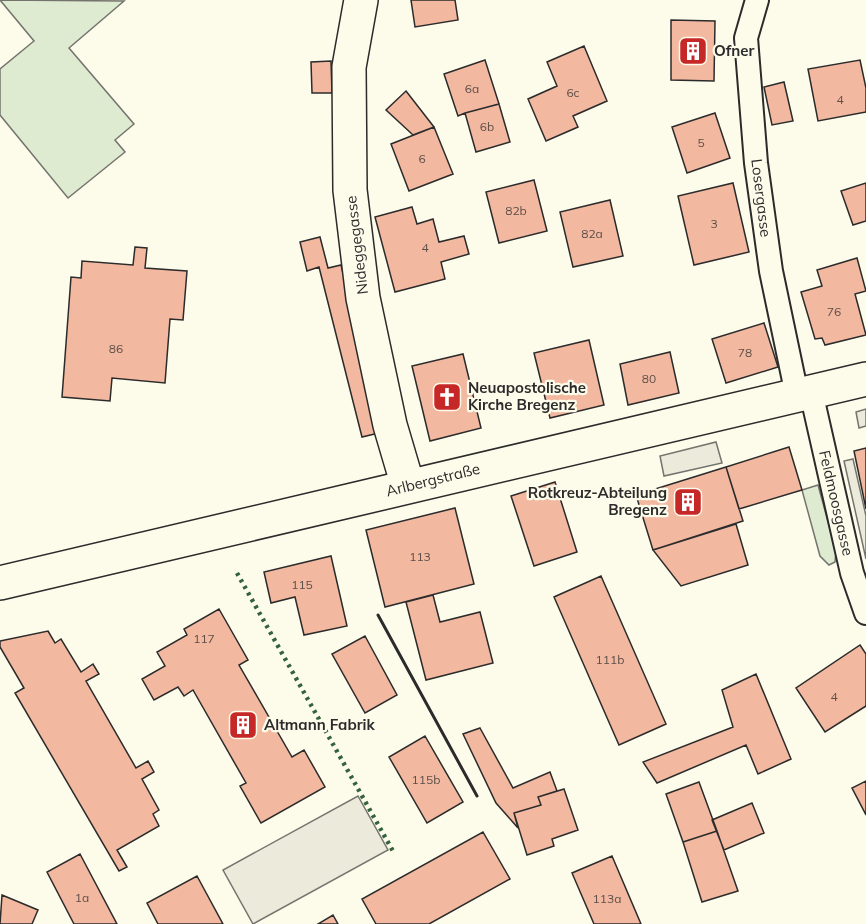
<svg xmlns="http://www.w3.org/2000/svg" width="866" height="924" font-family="Mulish,sans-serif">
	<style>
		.green { fill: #deebd1; stroke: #74746e; stroke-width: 1.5 }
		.parking { fill: #eceadb; stroke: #74746e; stroke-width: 1.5 }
		.building { fill: #f2b8a0; stroke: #2b2b2b; stroke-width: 1.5 }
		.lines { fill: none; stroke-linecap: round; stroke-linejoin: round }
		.street-casing { stroke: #2b2b2b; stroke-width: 26 }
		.secondary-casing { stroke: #2b2b2b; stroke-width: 36 }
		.primary-casing { stroke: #2b2b2b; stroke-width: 36 }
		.street { stroke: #fdfbea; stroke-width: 22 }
		.secondary { stroke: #fdfbea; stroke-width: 33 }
		.primary { stroke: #fdfbea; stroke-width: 33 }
		.hedge { stroke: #34623c; stroke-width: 4.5; stroke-dasharray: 3 4.5; stroke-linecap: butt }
		.wall { stroke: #2b2b2b; stroke-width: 3 }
		.labels { text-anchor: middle; stroke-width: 4.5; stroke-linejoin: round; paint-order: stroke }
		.number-label { font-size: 12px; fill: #5d4e48 }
		.poi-label { font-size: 15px; font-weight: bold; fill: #2b2b2b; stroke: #fdfbea; text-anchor: start }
		.street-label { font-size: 15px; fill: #2b2b2b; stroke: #fdfbea }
	</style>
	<rect width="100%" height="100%" fill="#fdfbea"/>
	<path class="green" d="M0 0 124 1 69 48 134 124 115 140 125 152 68 198 0 115V69L34 41Z
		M818 485 836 551 835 562 829 565 820 556 802 490Z"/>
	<path class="parking" d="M866 409V426L859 428 856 412Z
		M716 442 722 463 664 476 660 456Z
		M853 459 866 516V559L844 461Z
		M358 796 388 850 253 924 223 870Z"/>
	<path class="building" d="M411 0H455L458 20 415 27Z
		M671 20 715 21 714 81 671 80Z
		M584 46 607 101 573 116 578 127 546 141 528 99 557 86 547 62Z
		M485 60 499 104 465 113 458 116 444 74Z
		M860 60 866 88V112L818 121 808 69Z
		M331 61 332 93H312L311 62Z
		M784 82 793 121 772 125 764 87Z
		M406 91 434 127 413 135 386 110Z
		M499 104 510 142 476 152 465 113Z
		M715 113 730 158 687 173 672 127Z
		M434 127 453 174 409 191 391 144Z
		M534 180 547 231 499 243 486 192Z
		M733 183 749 252 694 265 678 196Z
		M866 183V221L853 225 841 191Z
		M610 200 623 256 573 267 560 212Z
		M412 207 417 224 433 219 439 242 464 236 469 254 441 262 445 279 395 292 375 217Z
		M320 237 328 268 341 265 383 432 362 437 319 267 307 271 300 242Z
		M135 247 147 248 145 268 187 271 183 320 170 319 165 383 112 378 110 401 62 397 71 277 81 278 82 261 133 265Z
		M857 258 866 291 855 294 866 335 825 345 822 338 815 339 801 292 822 286 817 270Z
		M764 323 778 367 726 383 712 339Z
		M589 340 604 405 550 418 534 353Z
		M670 352 679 393 628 405 620 364Z
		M463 354 481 428 430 441 412 366Z
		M789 447 802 490 739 509 726 467Z
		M866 448V509L854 451Z
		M726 467 743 521 653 550 636 495Z
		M555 482 577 552 534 566 511 496Z
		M455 508 474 584 385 607 366 530Z
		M736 524 748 565 681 586 653 550Z
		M331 556 347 626 304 635 295 597 271 603 264 572Z
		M601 576 666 724 619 745 554 597Z
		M433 595 440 622 480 612 493 663 426 680 406 602Z
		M219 609 248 660 239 665 292 757 304 750 325 787 261 823 240 786 246 783 193 690 184 696 178 687 154 700 142 679 165 666 157 652 187 635 184 629Z
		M48 631 55 643 61 639 81 672 93 664 99 674 86 681 136 768 148 761 154 772 142 779 159 810 153 814 159 826 117 850 127 867 119 871 15 693 24 688 0 647V641Z
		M365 636 397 695 365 713 332 654Z
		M860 645 866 654V706L825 732 796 688Z
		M756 674 791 759 758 774 746 745 657 783 643 762 733 727 722 690Z
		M480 728 513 788 550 772 557 791 538 797 541 805 514 813 518 828 496 803 463 734Z
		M425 736 463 802 427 823 389 757Z
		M866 781V815L852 788Z
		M699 782 717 831 683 842 666 794Z
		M564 789 578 830 552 839 554 846 527 855 514 813 541 805 538 797Z
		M752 803 764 833 724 850 712 820Z
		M717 831 738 891 702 902 683 842Z
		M483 832 510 879 429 924H376L362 899Z
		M80 854 117 924H74L47 872Z
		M612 856 641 924H594L572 873Z
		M197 876 223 924H158L147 903Z
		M2 895 38 910 32 924H0Z
		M333 915 338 924H318Z"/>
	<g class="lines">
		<g class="street-casing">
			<path id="street" d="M757 0 746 38 756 163 771 271 797 395
				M811 392 852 573 866 613"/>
		</g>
		<g class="secondary-casing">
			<path id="secondary" d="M361 0 349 67 350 190 363 298 390 425 408 486"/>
		</g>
		<g class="primary-casing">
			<path id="primary" d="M0 583 866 379"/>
		</g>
		<use href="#street" class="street"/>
		<use href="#secondary" class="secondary"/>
		<use href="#primary" class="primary"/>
		<path class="hedge" d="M237 573 394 853"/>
		<path class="wall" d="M378 615 477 796"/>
	</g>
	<defs>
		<g id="building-square" transform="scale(1.5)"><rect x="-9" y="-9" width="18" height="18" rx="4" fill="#c62828" stroke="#fdfbea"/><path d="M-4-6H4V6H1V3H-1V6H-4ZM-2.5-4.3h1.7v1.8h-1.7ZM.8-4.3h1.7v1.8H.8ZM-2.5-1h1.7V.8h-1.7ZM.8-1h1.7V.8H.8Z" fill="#fff"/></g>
		<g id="church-square" transform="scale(1.5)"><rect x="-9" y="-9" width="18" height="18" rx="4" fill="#c62828" stroke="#fdfbea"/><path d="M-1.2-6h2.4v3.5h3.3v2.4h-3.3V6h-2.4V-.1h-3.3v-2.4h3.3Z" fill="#fff"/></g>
	</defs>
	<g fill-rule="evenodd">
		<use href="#building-square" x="693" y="51"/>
		<use href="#church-square" x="447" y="397"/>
		<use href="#building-square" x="688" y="502"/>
		<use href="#building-square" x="243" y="725"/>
	</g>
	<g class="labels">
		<g class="number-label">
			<text x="472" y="93">6a</text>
			<text x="573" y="97">6c</text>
			<text x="840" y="104">4</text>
			<text x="487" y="131">6b</text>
			<text x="701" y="147">5</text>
			<text x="422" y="163">6</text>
			<text x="516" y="215">82b</text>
			<text x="714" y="228">3</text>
			<text x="592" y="238">82a</text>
			<text x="425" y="252">4</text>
			<text x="834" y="316">76</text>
			<text x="116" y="353">86</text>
			<text x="745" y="357">78</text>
			<text x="649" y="383">80</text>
			<text x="420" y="561">113</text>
			<text x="302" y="589">115</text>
			<text x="204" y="643">117</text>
			<text x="610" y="664">111b</text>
			<text x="834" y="701">4</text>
			<text x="426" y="784">115b</text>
			<text x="82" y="902">1a</text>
			<text x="607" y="903">113a</text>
		</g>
		<g class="poi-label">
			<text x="714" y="56">Ofner</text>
			<text x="468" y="393">Neuapostolische<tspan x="468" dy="17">Kirche Bregenz</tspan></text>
			<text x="667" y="498" text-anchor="end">Rotkreuz-Abteilung<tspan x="667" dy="17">Bregenz</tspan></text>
			<text x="264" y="730">Altmann Fabrik</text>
		</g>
		<g class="street-label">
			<text transform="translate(761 198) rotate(83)" y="5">Losergasse</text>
			<text transform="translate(357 245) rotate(-97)" y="5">Nideggegasse</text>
			<text transform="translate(433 480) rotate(-14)" y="5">Arlbergstraße</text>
			<text transform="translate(836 503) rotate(77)" y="5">Feldmoosgasse</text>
		</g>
	</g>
</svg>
